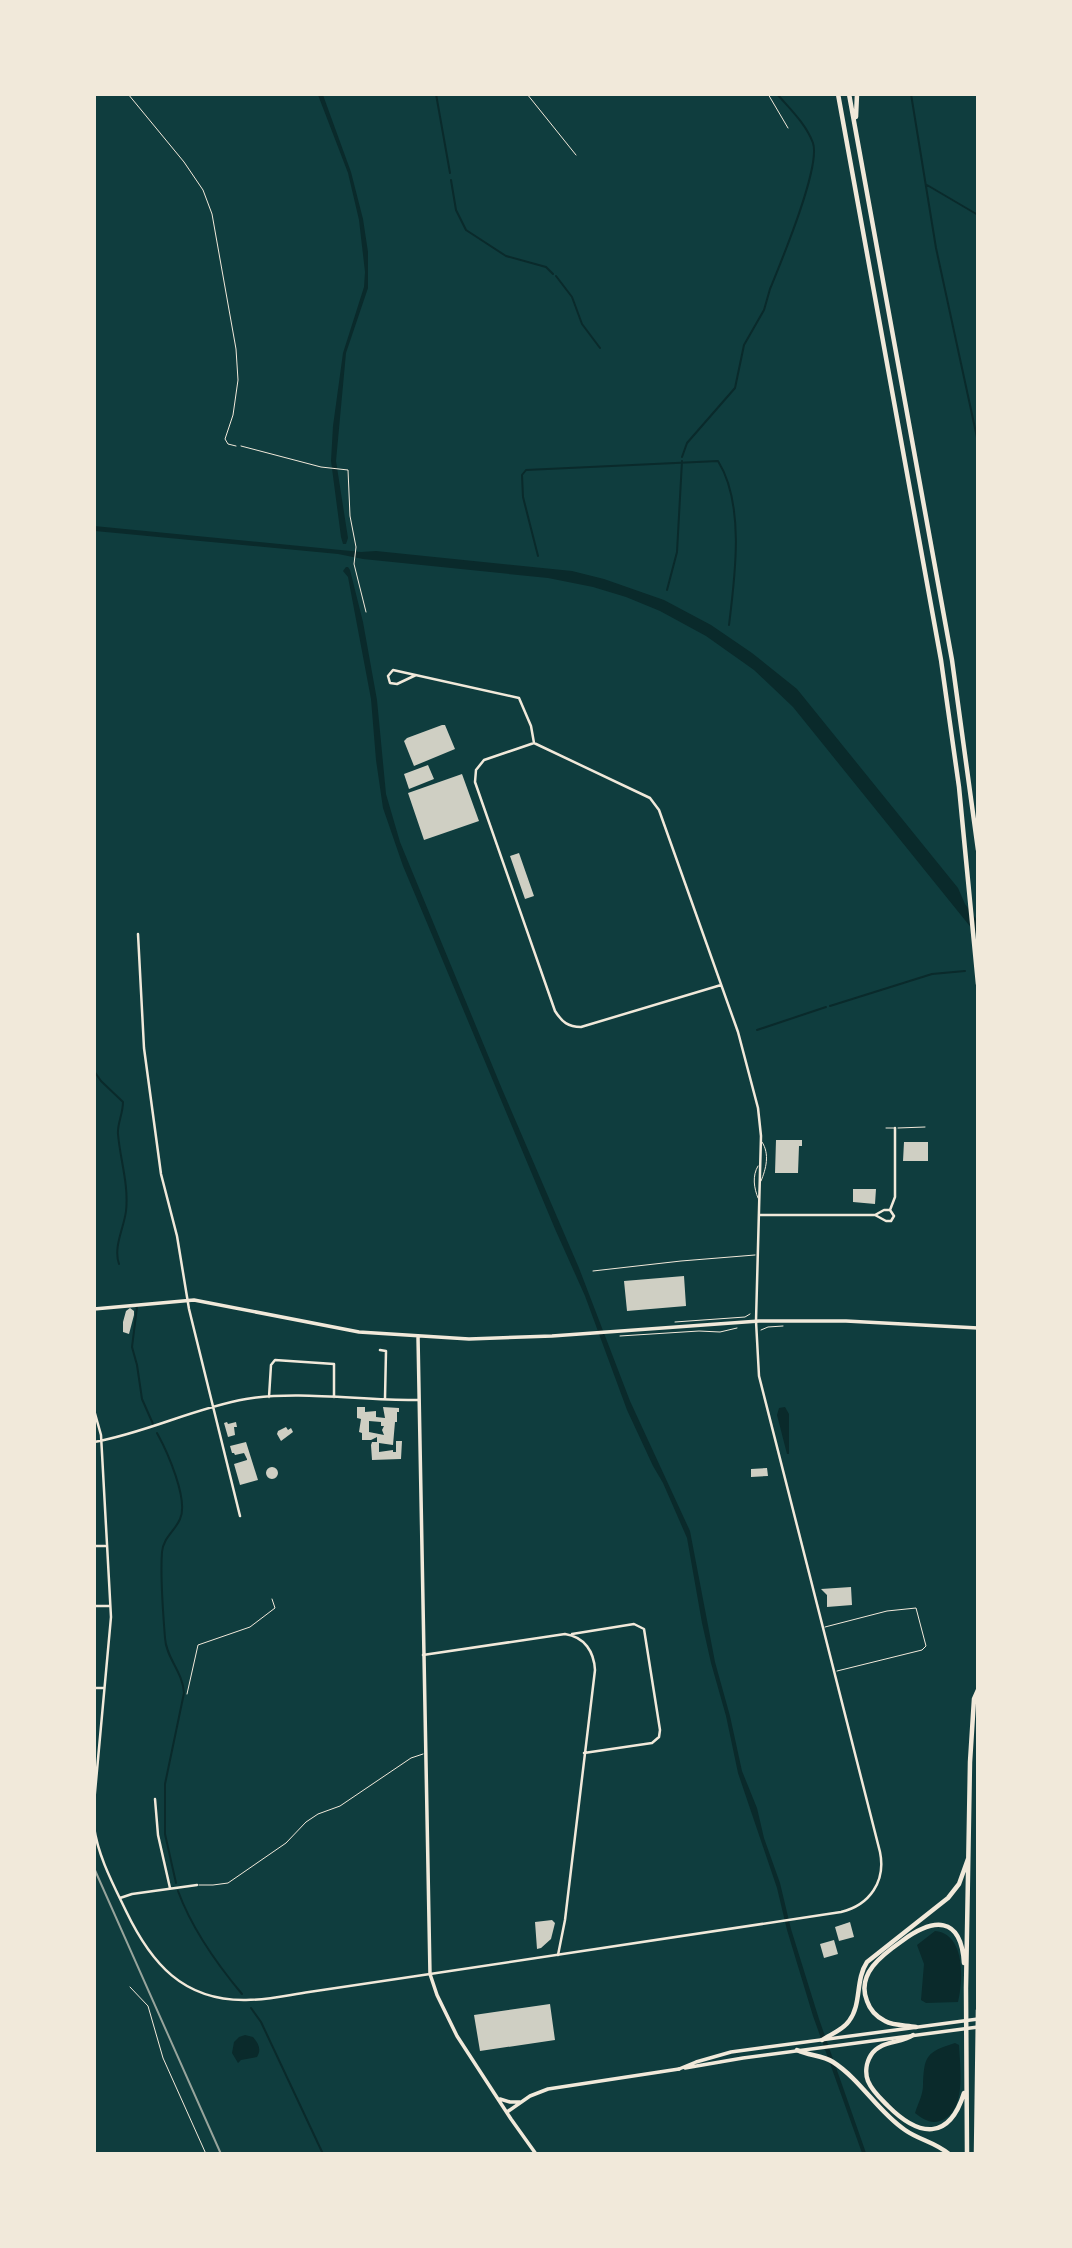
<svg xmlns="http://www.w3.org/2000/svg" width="1072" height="2248" font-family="'Archivo Narrow',sans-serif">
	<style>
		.water { fill: #0a2a2b }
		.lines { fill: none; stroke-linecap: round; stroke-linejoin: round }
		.stream { stroke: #0a2a2b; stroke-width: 2 }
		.building { fill: #cfcfc3; fill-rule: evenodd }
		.path { stroke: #f1e9da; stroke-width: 1 }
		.service { stroke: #f1e9da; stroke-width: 1 }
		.minor { stroke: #f1e9da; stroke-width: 2.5 }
		.tertiary { stroke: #f1e9da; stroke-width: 2.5 }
		.secondary { stroke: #f1e9da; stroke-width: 3.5 }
		.trunk { stroke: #f1e9da; stroke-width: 3.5 }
		.motorway { stroke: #f1e9da; stroke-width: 4.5 }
		.rail { stroke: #97a49c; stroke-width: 2 }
	</style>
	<rect width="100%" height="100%" fill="#0f3d3e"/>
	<path class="water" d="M318 95H323L351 172 363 219 368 252V288L346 353 336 461 348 538 346 544H343L341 537 331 461 333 426 343 353 364 287 365 272 359 220 348 173Z
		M94 526 361 552 376 551 572 571 604 579 664 600 711 625 752 653 797 689 958 888 965 904 977 920V935L793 707 754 670 706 636 660 611 626 597 593 587 548 578 363 559 338 554 95 531Z
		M346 567H348L350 570 363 622 377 700 386 794 400 842 502 1089 579 1268 630 1401 690 1531 715 1662 730 1716 742 1771 757 1808 764 1838 780 1883 791 1929 819 2019 866 2153H862L813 2016 787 1930 777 1888 738 1773 726 1716 711 1663 702 1623 687 1538 663 1483 653 1466 627 1410 585 1296 555 1229 427 923 403 866 383 808 376 760 371 699 348 577 343 571Z
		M785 1407 789 1414V1454H787L777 1415 779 1408Z
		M935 1931C966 1934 963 1981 958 2002L926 2003 921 2000 924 1964 917 1945Z
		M245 2035 253 2037C258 2043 262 2049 257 2057L241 2060 238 2063 232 2053 234 2042 239 2037Z
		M955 2043 959 2045C960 2068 967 2112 940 2121 930 2124 923 2119 915 2113 918 2104 923 2094 923 2086 924 2056 926 2052 955 2043Z"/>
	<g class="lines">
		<path class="stream" d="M436 94 450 173
			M911 94 936 248 978 442
			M451 180 456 210 466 230 506 256 546 267 553 274
			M927 185 978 215
			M556 276 572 297 582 324 600 348
			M682 457 687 443 735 388 744 345 764 310 770 289C781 262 821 167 813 143 806 124 790 109 777 94
			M538 556 523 497 522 475 526 470 718 461C745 504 735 577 729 625
			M667 590 677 552 682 461
			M830 1006 932 974 965 971
			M757 1030 826 1007
			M94 1071 101 1081 123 1102C123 1114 117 1124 118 1134 120 1159 129 1185 126 1211 124 1228 113 1247 119 1264
			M137 1307 132 1347 137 1365 142 1399 153 1424
			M157 1433C167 1451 189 1500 180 1519 175 1531 163 1538 162 1552 160 1578 163 1611 165 1638 166 1658 183 1672 184 1693L165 1784V1834L176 1883
			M178 1891C192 1929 216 1963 242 1994
			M251 2008 261 2022 323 2154"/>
	</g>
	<path class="building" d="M442 725H445L455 749 414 766 404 741 407 738Z
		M428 765 434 779 409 789 404 774Z
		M462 774 479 821 424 840 408 793Z
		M519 853 534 896 525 899 510 856Z
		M776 1140H802V1146H799L798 1173H775Z
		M904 1142H928V1161H903Z
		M853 1189H876L875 1204 853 1202Z
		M684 1276 686 1306 627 1311 624 1281Z
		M130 1308 134 1311V1315L129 1334 123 1332V1322L126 1311Z
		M357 1407H365V1412L376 1411V1417L385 1418 383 1407 399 1408V1412H397V1422H395L393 1445 379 1443V1452L393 1450V1452H396V1441H402L401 1459 372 1460 371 1445 372 1442H377V1437L371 1440H362V1433L359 1432 361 1419 357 1418ZM369 1421 381 1422V1426H384L382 1430 384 1435 369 1432Z
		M227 1422 228 1424 236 1422 237 1427H234L235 1435 228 1437 224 1423Z
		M286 1427 288 1430 291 1428 293 1432 281 1441 277 1434 278 1431Z
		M246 1442 258 1480 240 1485 234 1464 247 1460V1459L244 1453 235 1455 234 1453H232L230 1446Z
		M266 1473a6 6 0 1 1 12 0a6 6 0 1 1-12 0Z
		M767 1468 768 1476 751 1477V1469Z
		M851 1587 852 1605 827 1607V1595L821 1589Z
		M552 1920 555 1923 551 1939 541 1948 537 1949 535 1922Z
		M850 1922 854 1937 839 1941 835 1927Z
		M834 1940 838 1954 824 1958 820 1944Z
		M550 2004 555 2040 480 2051 474 2015Z"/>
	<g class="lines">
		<path class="path" d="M128 94 184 162 203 190 212 214 236 349 238 380 233 415 225 439 228 444 236 446
			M527 94 576 155
			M768 94 788 128
			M675 1322 745 1317 750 1314
			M761 1330 768 1327 783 1326
			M620 1336 699 1331 720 1332 737 1328
			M187 1694 198 1645 250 1627 275 1608 272 1599"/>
		<path class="service" d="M241 446 321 467 348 470 350 516 356 547 354 564 366 612
			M886 1128H894
			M898 1128 925 1127
			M758 1166C752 1176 754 1188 758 1198
			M761 1181C766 1169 770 1154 762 1142
			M593 1271 681 1261 755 1255
			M825 1627 887 1611 916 1608 926 1646 922 1650 837 1671
			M199 1885H213L228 1883 286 1843 306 1822 318 1814 340 1806 411 1758 423 1754
			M130 1987 148 2006 163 2058 206 2154"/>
		<path class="minor" d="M416 675 397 684 390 683 388 676 393 670 519 698 531 726 534 743
			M534 743 650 798 659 810 738 1032 758 1108 761 1136 756 1321
			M534 743 484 760 476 770 475 782 555 1011C562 1022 568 1027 581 1027L721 985
			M138 934 144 1048 161 1174 177 1236 189 1309 240 1516
			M759 1215H875L886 1221H891L894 1216 890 1210 895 1197V1128
			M875 1215 884 1210H890
			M380 1350 386 1351 385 1398
			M269 1397 271 1365 275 1360 334 1364V1397
			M94 1410 101 1435 111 1617 94 1803
			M94 1442C146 1433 194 1408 246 1399 299 1390 364 1401 419 1400
			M94 1546H105
			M94 1606H109
			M572 1634 634 1624 644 1629 660 1730 659 1737 652 1743 584 1753
			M423 1655 565 1634C585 1637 594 1652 595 1670L565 1920 558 1955
			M94 1688H104
			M155 1799 158 1835 170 1888
			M94 1827C98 1856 113 1884 126 1911 151 1963 183 2001 246 2000 267 2000 288 1995 309 1992 349 1986 389 1980 430 1974
			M120 1898 132 1894 197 1885"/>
		<path class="tertiary" d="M430 1974 841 1912C870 1905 886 1881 880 1852L759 1376 756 1321"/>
		<path class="secondary" d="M94 1309 194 1300 359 1332 469 1339 552 1336 759 1321H846L978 1328
			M418 1337 430 1974 437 1995 457 2036 511 2119 536 2154
			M500 2099 510 2102H520
			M507 2112 530 2096 548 2089 679 2069"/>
		<path class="trunk" d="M685 2068 743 2058 978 2027
			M679 2069 696 2062 731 2052 978 2019"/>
		<path class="motorway" d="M838 94 941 660 959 787 978 984
			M849 94 952 660 978 850
			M856 117 857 94
			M916 2027C906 2025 894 2026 885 2021 877 2017 870 2010 867 2001 856 1974 882 1955 902 1941 933 1918 961 1915 964 1963
			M913 2035C900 2044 881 2040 871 2055 866 2063 865 2073 868 2081 872 2091 881 2099 888 2106 919 2137 949 2141 964 2093
			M822 2040C831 2034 843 2030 849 2021 862 2004 855 1980 867 1962L948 1898 959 1884 968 1859
			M797 2050C809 2056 822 2055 833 2062 861 2080 878 2112 905 2130 919 2140 935 2142 949 2154
			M967 2154 966 1988 970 1762 974 1699 978 1690
			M976 2154 978 2010"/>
		<path class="rail" d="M94 1868 221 2154"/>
	</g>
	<rect width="1072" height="2248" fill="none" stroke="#f1e9da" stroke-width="192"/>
</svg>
